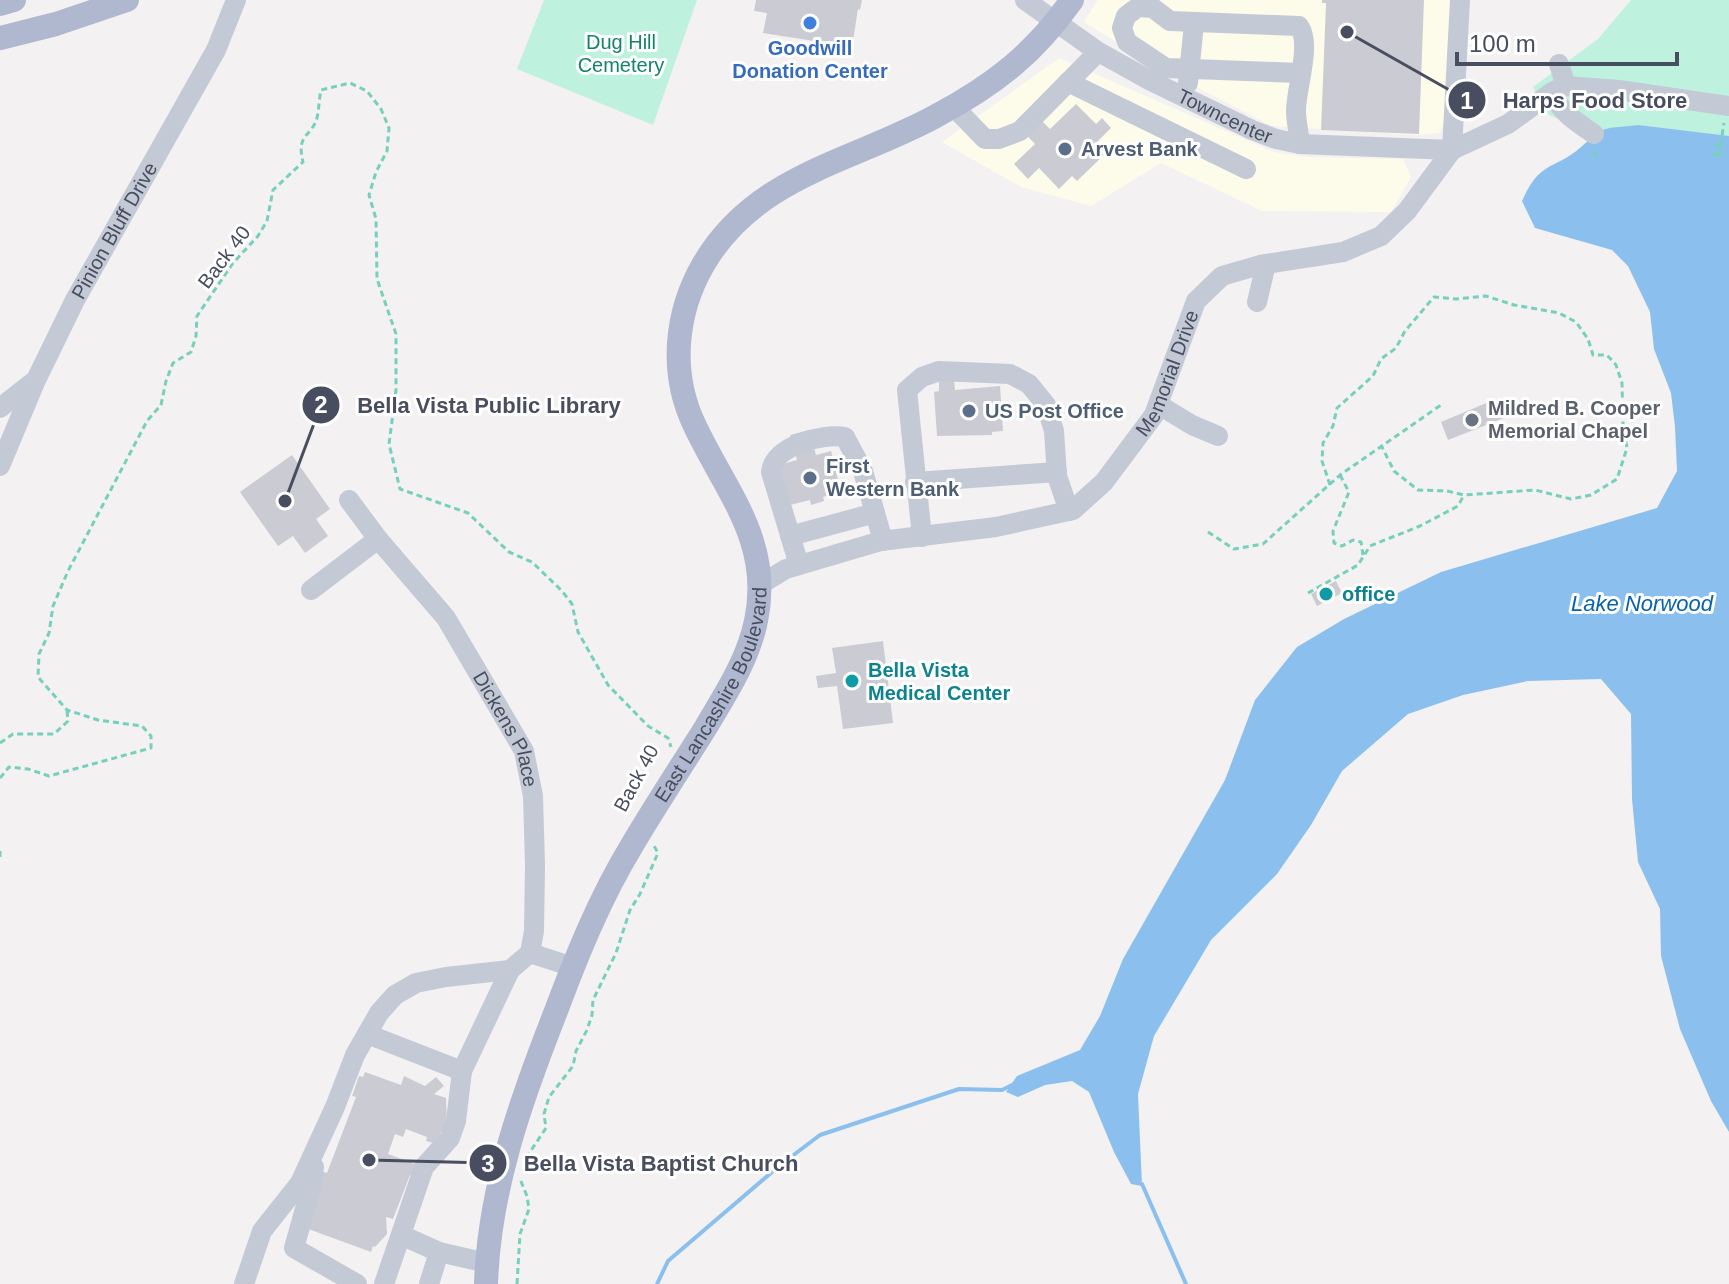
<svg xmlns="http://www.w3.org/2000/svg" width="1729" height="1284" font-family="Arial,sans-serif">
	<style>
		.commercial { fill: #fdfceb }
		.green { fill: #bff1df }
		.water { fill: #8bc0ee }
		.lines { fill: none; stroke-linecap: round; stroke-linejoin: round }
		.stream { stroke: #8bc0ee; stroke-width: 4 }
		.building { fill: #cbccd3 }
		.path { stroke: #76d0bb; stroke-width: 3; stroke-dasharray: 6 4; stroke-linecap: butt }
		.minor { stroke: #c4c9d6; stroke-width: 20 }
		.major { stroke: #b0b8d0; stroke-width: 24 }
		.shop-dot { fill: #3f7fe0; stroke: #fff; stroke-width: 3 }
		.service-dot { fill: #5c6f8a; stroke: #fff; stroke-width: 3 }
		.worship-dot { fill: #6b7280; stroke: #fff; stroke-width: 3 }
		.culture-dot { fill: #0f9aa8; stroke: #fff; stroke-width: 3 }
		.labels { text-anchor: middle; stroke-width: 6; stroke-linejoin: round; paint-order: stroke }
		.park-label { font-size: 20px; fill: #158369; stroke: #fff }
		.shop-label { font-size: 20px; font-weight: bold; fill: #366cbe; stroke: #fff }
		.street-label { font-size: 20px; fill: #484e5f; stroke: #fff }
		.service-label { font-size: 20px; font-weight: bold; fill: #4e5e75; stroke: #fff; text-anchor: start }
		.worship-label { font-size: 20px; font-weight: bold; fill: #5b616d; stroke: #fff; text-anchor: start }
		.culture-label { font-size: 20px; font-weight: bold; fill: #0d838f; stroke: #fff; text-anchor: start }
		.water-label { font-size: 22px; font-style: italic; fill: #0962b0; stroke: #fff }
		.leader { fill: none; stroke: #484e5f; stroke-width: 3 }
		.callout-dot { fill: #484e5f; stroke: #fff; stroke-width: 3 }
		.mark-label { font-size: 24px; text-anchor: middle; font-weight: bold; fill: #fff }
		.callout-label { font-size: 22px; text-anchor: middle; font-weight: bold; fill: #484e5f; stroke: #fff; stroke-width: 6; stroke-linejoin: round; paint-order: stroke }
	</style>
	<rect width="100%" height="100%" fill="#f3f1f1"/>
	<path class="commercial" d="M1098 0H1452L1445 123 1439 133 1416 135 1272 126 1159 68 1084 22Z
		M1059 58 1274 152 1307 157 1403 159 1411 177 1391 212 1262 211 1161 163 1091 206 1021 187 942 142Z"/>
	<path class="green" d="M544 0H697L653 125 517 69Z
		M1631 0H1729V137L1594 134 1549 115 1533 87 1598 39Z"/>
	<path class="water" d="M1638 125 1729 136V1132L1711 1101 1680 1029 1661 956 1660 909 1638 862 1632 799 1631 714 1601 679 1528 681 1463 695 1408 714 1342 771 1311 825 1277 874 1211 940 1154 1036 1138 1094 1142 1186 1131 1184 1114 1152 1089 1092 1072 1081 1045 1085 1018 1097 1006 1092 1017 1076 1080 1050 1100 1016 1123 959 1225 780 1255 700 1297 647 1344 619 1441 572 1657 508 1677 471 1675 427 1671 393 1654 349 1650 312 1628 266 1612 250 1535 228 1522 201C1541 159 1552 172 1581 147 1590 140 1594 132 1606 129 1616 126 1628 127 1638 125Z"/>
	<g class="lines">
		<path class="stream" d="M1142 1184 1186 1284
			M657 1284 668 1261 779 1166 820 1135 959 1089 1002 1090 1014 1084"/>
	</g>
	<path class="building" d="M756 0H862L860 10 858 9 852 47 763 33 767 13 754 11Z
		M1322 0H1424L1419 134 1321 130 1326 3H1322Z
		M1076 104 1096 124 1102 118 1111 128 1095 144 1105 154 1077 181 1072 176 1059 189 1039 168 1028 179 1014 164 1035 144 1016 124 1031 110 1050 129Z
		M954 380 955 390 1000 386 1003 431 992 432V435L937 436 934 392 939 391V381Z
		M1496 399 1504 418 1448 440 1441 422Z
		M809 430 816 455 831 451 841 492 823 497 824 501 811 505 810 500 790 505 779 465 797 460 790 435Z
		M292 455 330 509 316 519 328 536 305 553 293 536 278 546 240 492Z
		M1336 581 1342 593 1317 606 1311 594Z
		M883 641 893 723 843 729 837 686 818 688 816 676 836 673 832 648Z
		M365 1072 401 1085 404 1076 425 1086 436 1077 444 1086 434 1094 446 1098 447 1125 433 1143 426 1141 427 1137 406 1129 403 1137 395 1134 388 1154 431 1170 427 1182 410 1175 393 1219 386 1217 387 1234 375 1247 373 1246 371 1252 292 1223 321 1171 327 1173 356 1097 352 1096 359 1076 363 1077Z"/>
	<g class="lines">
		<path class="path" d="M1715 145 1726 146
			M1593 152 1601 161
			M1713 154 1725 156
			M1719 155 1724 123
			M1340 475 1349 492 1333 531 1334 543 1342 546 1353 540 1361 542 1363 555
			M1330 485 1322 461 1323 443 1333 426 1337 408 1373 376 1381 359 1396 348 1405 331 1434 297 1456 299 1486 296 1514 305 1559 313 1576 322 1588 339 1593 355H1607L1616 365 1622 383 1623 424 1627 448 1617 479 1591 495 1571 499 1535 490 1464 495 1447 491 1418 490 1394 471 1381 445
			M1208 532 1234 549 1263 544 1340 475 1441 405
			M1308 593 1358 565 1370 546 1420 526 1458 506 1464 495
			M0 743 13 734H54L68 721 67 710
			M0 778 9 767 28 769 49 776 151 748V736L142 726 98 720 67 710 38 677 39 654 49 633 53 606 68 571 147 421 161 405 166 381 173 363 191 352 196 336 197 316 233 263 258 236 267 221 273 190 303 162C296 133 311 138 317 118 319 109 319 99 321 90L350 83 367 91 381 109 389 128 387 151 376 172 369 195 376 219 377 279 396 334V390L389 444 400 489 468 513 509 552 532 562 562 591 572 604 578 632 608 685 648 726 668 738 671 747
			M0 851V857
			M526 1158 546 1128 544 1114 549 1097 573 1066 576 1051 587 1030 592 1015 593 1000 616 953 630 910 640 894 658 853 653 844
			M517 1284 520 1234 529 1209 527 1196 520 1179"/>
		<g class="minor">
			<path id="s1" d="M1025 0 1097 51 1149 80 1252 130 1276 139 1300 144 1452 150 1508 124 1552 92C1560 112 1576 122 1594 134"/>
			<path d="M1068 82 1246 169"/>
			<path d="M1188 83 1194 24"/>
			<path d="M1566 86 1619 90 1729 106"/>
			<path d="M1556 90 1566 86 1559 64"/>
			<path d="M953 106 985 139H999L1020 131 1098 52"/>
			<path d="M1300 144C1299 133 1296 121 1296 111 1296 88 1312 44 1299 26L1170 21 1153 8 1138 7 1126 16 1122 28 1127 42 1166 68 1300 73"/>
			<path d="M1257 302 1266 264"/>
			<path d="M1159 405 1192 425 1218 436"/>
			<path d="M0 408 33 382"/>
			<path id="s2" d="M0 466 36 380 75 300 216 50 236 0"/>
			<path d="M915 482 1057 472"/>
			<path id="s3" d="M349 500 378 539 446 618 524 751 533 796 535 865 534 931 530 953"/>
			<path d="M790 536 875 513"/>
			<path d="M922 537 907 390 922 377 939 371 1010 374 1029 384 1046 405 1054 431 1057 476 1069 511"/>
			<path d="M799 565 771 472C773 446 822 433 845 437L863 471 883 541"/>
			<path id="s4" d="M761 584 786 569 881 541 996 527 1073 510 1104 482 1154 415 1196 301 1222 276 1260 265 1343 252 1381 236 1407 211 1452 150 1460 0"/>
			<path d="M311 590 378 539"/>
			<path d="M367 1034 462 1071 510 970"/>
			<path d="M314 1167 312 1184 294 1248 357 1284"/>
			<path d="M401 1235 439 1252"/>
			<path d="M244 1284 262 1231 300 1183 335 1107 355 1055 379 1013 395 995 416 983 446 977 510 970 530 953 573 967"/>
			<path d="M384 1284 424 1167 450 1138 456 1121 462 1071"/>
			<path d="M429 1284 439 1252 487 1263"/>
		</g>
		<g class="major">
			<path d="M0 4 14 0"/>
			<path d="M0 38 56 24 127 0"/>
			<path id="s5" d="M486 1284C489 1189 521 1100 556 1011 577 955 600 898 631 847 655 806 681 767 706 727 726 693 748 660 756 621 773 541 725 491 694 424 670 373 675 314 703 265 755 175 852 162 936 116 994 85 1034 54 1072 0"/>
		</g>
	</g>
	<circle class="shop-dot" cx="810" cy="23" r="8"/>
	<g class="service-dot">
		<circle cx="1065" cy="149" r="8"/>
		<circle cx="969" cy="411" r="8"/>
		<circle cx="810" cy="478" r="8"/>
	</g>
	<circle class="worship-dot" cx="1472" cy="420" r="8"/>
	<g class="culture-dot">
		<circle cx="1326" cy="594" r="8"/>
		<circle cx="852" cy="681" r="8"/>
	</g>
	<g class="labels">
		<g class="park-label">
			<text x="621" y="49">Dug Hill<tspan x="621" dy="23">Cemetery</tspan></text>
		</g>
		<g class="shop-label">
			<text x="810" y="55">Goodwill<tspan x="810" dy="23">Donation Center</tspan></text>
		</g>
		<g class="street-label">
			<text dy="7" stroke="none"><textPath href="#s1" startOffset="232">Towncenter</textPath></text>
			<text dy="7" stroke="none"><textPath href="#s2" startOffset="262">Pinion Bluff Drive</textPath></text>
			<text transform="translate(224 257) rotate(-53)" y="7">Back 40</text>
			<text dy="7" stroke="none"><textPath href="#s4" startOffset="492">Memorial Drive</textPath></text>
			<text dy="7" stroke="none"><textPath href="#s5" startOffset="638">East Lancashire Boulevard</textPath></text>
			<text dy="7" stroke="none"><textPath href="#s3" startOffset="280">Dickens Place</textPath></text>
			<text transform="translate(636 778) rotate(-62)" y="7">Back 40</text>
		</g>
		<g class="service-label">
			<text x="1081" y="156">Arvest Bank</text>
			<text x="985" y="418">US Post Office</text>
			<text x="826" y="473">First<tspan x="826" dy="23">Western Bank</tspan></text>
		</g>
		<g class="worship-label">
			<text x="1488" y="415">Mildred B. Cooper<tspan x="1488" dy="23">Memorial Chapel</tspan></text>
		</g>
		<g class="culture-label">
			<text x="1342" y="601">office</text>
			<text x="868" y="677">Bella Vista<tspan x="868" dy="23">Medical Center</tspan></text>
		</g>
		<g class="water-label">
			<text x="1642" y="611">Lake Norwood</text>
		</g>
	</g>
	<path class="leader" d="M1347 32L1467 100M285 501L321 405M369 1160L488 1163"/>
	<g class="callout-dot">
		<circle cx="1347" cy="32" r="8"/>
		<circle cx="285" cy="501" r="8"/>
		<circle cx="369" cy="1160" r="8"/>
		<circle cx="1467" cy="100" r="20"/>
		<circle cx="321" cy="405" r="20"/>
		<circle cx="488" cy="1163" r="20"/>
	</g>
	<g class="mark-label">
		<text x="1467" y="109">1</text>
		<text x="321" y="413">2</text>
		<text x="488" y="1172">3</text>
	</g>
	<g class="callout-label">
		<text x="1595" y="108">Harps Food Store</text>
		<text x="489" y="413">Bella Vista Public Library</text>
		<text x="661" y="1171">Bella Vista Baptist Church</text>
	</g>
	<path d="M1457 52v12h220v-12" fill="none" stroke="#484e5f" stroke-width="4"/>
	<text x="1469" y="52" font-size="24" fill="#484e5f" stroke="#ffffff" stroke-width="6" paint-order="stroke">100 m</text>
</svg>
